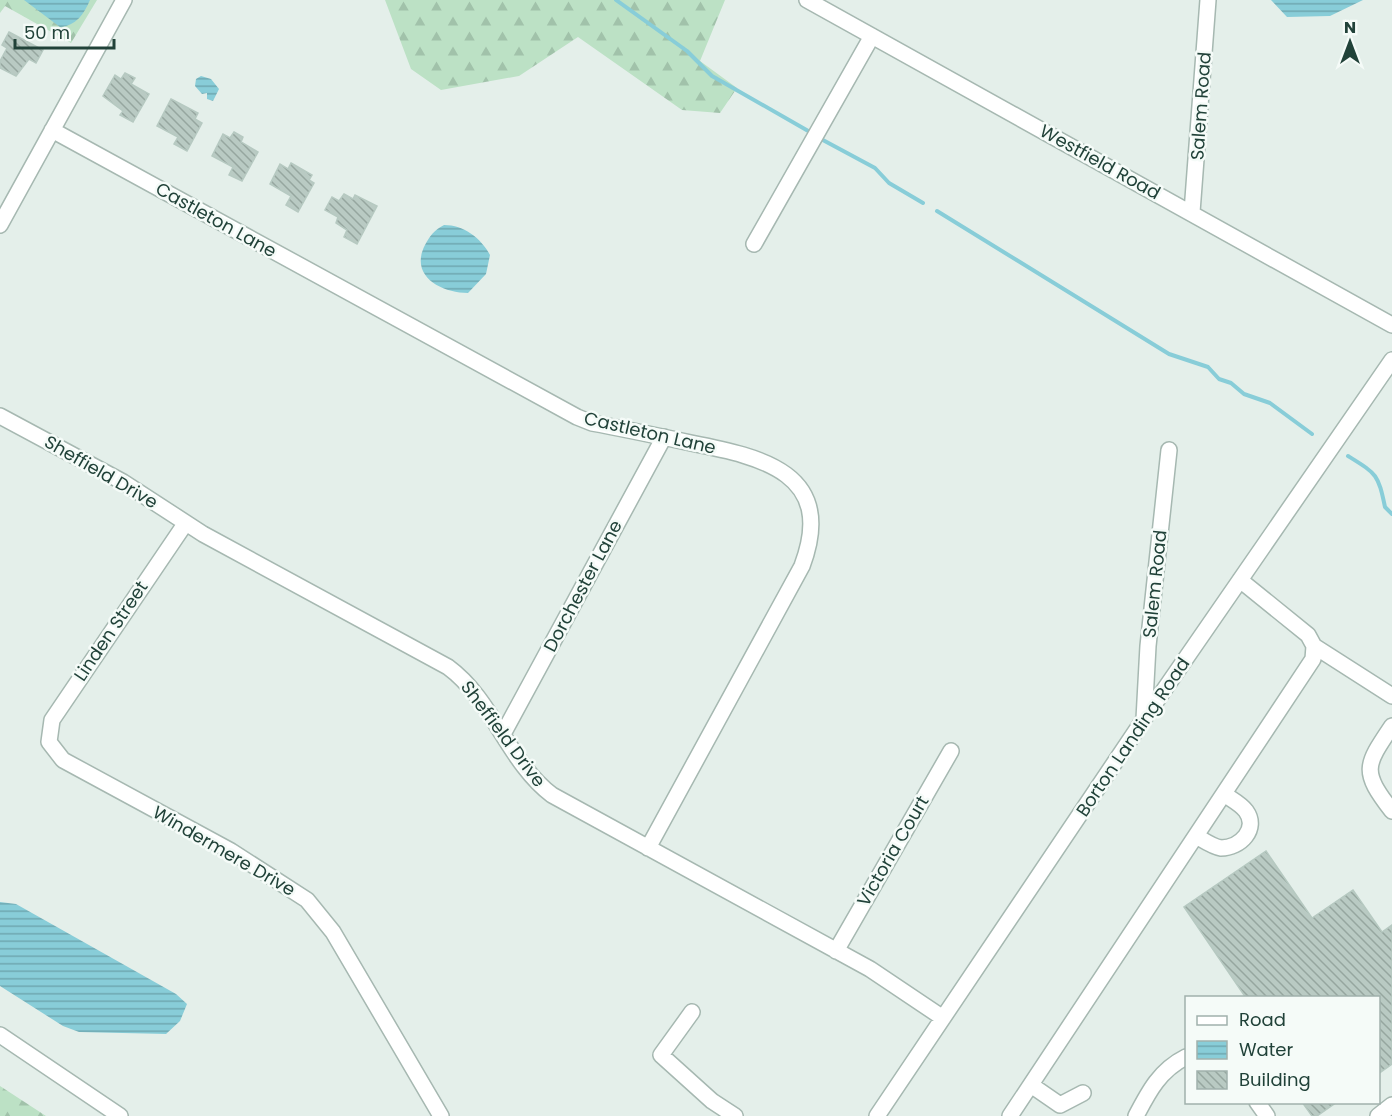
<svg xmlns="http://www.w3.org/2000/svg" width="1392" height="1116" font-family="Poppins,sans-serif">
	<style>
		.forest { fill: url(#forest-firs) }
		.water { fill: url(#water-rules) }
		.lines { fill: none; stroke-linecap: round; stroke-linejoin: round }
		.stream { stroke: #88cdd8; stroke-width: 4 }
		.building { fill: url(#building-back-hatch); stroke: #b6c9c1; stroke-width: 1.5 }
		.minor-casing { stroke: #a6b8b1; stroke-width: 18 }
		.minor { stroke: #fff; stroke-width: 15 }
		.labels { text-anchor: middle; stroke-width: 5; stroke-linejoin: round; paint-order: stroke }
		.street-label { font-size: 18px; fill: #214239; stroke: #f5fbf8 }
	</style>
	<defs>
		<pattern id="forest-firs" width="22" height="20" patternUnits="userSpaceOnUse" patternTransform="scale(1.5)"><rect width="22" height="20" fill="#bce1c5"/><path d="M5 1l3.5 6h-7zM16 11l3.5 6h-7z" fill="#a1c2aa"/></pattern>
		<pattern id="water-rules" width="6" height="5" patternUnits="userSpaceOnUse" patternTransform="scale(1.5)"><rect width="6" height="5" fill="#88cdd8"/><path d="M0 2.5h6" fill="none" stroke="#6fa8b0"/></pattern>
		<pattern id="building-back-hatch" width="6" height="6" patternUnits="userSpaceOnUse" patternTransform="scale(1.5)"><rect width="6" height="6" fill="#b9cac3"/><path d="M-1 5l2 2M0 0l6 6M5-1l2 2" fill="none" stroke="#96a69f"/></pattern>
	</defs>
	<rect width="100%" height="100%" fill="#e4efea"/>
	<path class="forest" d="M0 0H97L71 43 5 6 0 13Z
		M385 0H725L700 61 737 88 720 113 682 110 578 37 519 76 441 90 411 69Z
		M0 1086 46 1116H0Z"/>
	<path class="water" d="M24 0H90C84 14 76 26 60 27Z
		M1271 0H1363L1330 16 1287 17Z
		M201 76 211 79 219 89 213 101 207 99V93L202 94 195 86 196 79Z
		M444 225C464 225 481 238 490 255L486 274 468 293C441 293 409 276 425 245 430 236 434 230 444 225Z
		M0 902 16 904 176 994 187 1004 180 1021 166 1034 79 1032 63 1026 0 986Z"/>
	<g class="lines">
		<path class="stream" d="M616 0 687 51 712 76 810 132
			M821 139 875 168 889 183 923 203
			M937 211 1169 354 1208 367 1219 379 1231 383 1244 394 1270 403 1312 434
			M1348 456C1377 474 1378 474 1385 507L1392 514"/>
	</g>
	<path class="building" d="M9 32 43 50 36 63 29 59 16 76 0 68V61L7 48 2 45Z
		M125 73 135 78 131 84 149 94 133 122 120 115 123 111 103 96 115 75 121 79Z
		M171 99 198 113 195 119 202 123 187 151 174 144 178 137 157 126Z
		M234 132 243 137 241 142 258 152 242 181 229 175 233 167 212 156 223 134 230 138Z
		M291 163 312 175 309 180 314 183 298 212 286 205 291 196 270 184 280 164 288 169Z
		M344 194 353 199 355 195 377 206 357 244 344 237 347 230 336 223 338 217 325 210 332 197 339 201Z
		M1266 851 1312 918 1353 890 1382 932 1392 925V1064L1378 1074V998H1246L1184 907Z
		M1302 1102H1337L1317 1116H1312Z"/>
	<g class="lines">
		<g class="minor-casing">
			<path id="minor" d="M807 0 1392 325
				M52 130 577 417 592 423C625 429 658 436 691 443 762 457 837 473 802 566L648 848
				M1192 212 1208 0
				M0 225 124 0
				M754 244 872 36
				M0 416 123 482 203 534 448 667C493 700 508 762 552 795L870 969 943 1018
				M185 524 52 720 49 742 63 760 231 851 307 900 333 932 441 1116
				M1314 646 1392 696
				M1144 719 1148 646 1169 450
				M1392 726C1365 766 1361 771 1392 811
				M503 734 664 437
				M1196 836C1203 840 1213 847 1221 848 1240 848 1259 829 1246 811 1241 804 1231 799 1224 794
				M836 951 951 751
				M692 1012 661 1055 712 1101 735 1116
				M0 1035 120 1116
				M1031 1085 1060 1105 1083 1093
				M1257 1102 1267 1116
				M877 1116 1144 719 1392 360
				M1010 1116 1313 659 1314 646 1308 635 1240 580
				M1136 1116C1149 1091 1160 1070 1186 1057
				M1378 1116 1392 1105"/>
		</g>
		<use href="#minor" class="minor"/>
	</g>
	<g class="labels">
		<g class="street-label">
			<text transform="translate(1201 106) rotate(-86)" y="6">Salem Road</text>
			<text transform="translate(1100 162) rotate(29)" y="6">Westfield Road</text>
			<text transform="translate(216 220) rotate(29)" y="6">Castleton Lane</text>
			<text transform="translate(650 433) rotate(13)" y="6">Castleton Lane</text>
			<text transform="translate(101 472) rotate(30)" y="6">Sheffield Drive</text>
			<text transform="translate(1155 584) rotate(-84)" y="6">Salem Road</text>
			<text transform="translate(583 586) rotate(-62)" y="6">Dorchester Lane</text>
			<text transform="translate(111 631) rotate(-56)" y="6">Linden Street</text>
			<text transform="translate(503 734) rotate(53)" y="6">Sheffield Drive</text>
			<text transform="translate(1133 737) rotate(-56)" y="6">Borton Landing Road</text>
			<text transform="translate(224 851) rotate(30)" y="6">Windermere Drive</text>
			<text transform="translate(893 851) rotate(-60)" y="6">Victoria Court</text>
		</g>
	</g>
	<rect x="1185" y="996" width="195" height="108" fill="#f5fbf8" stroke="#a0b1ac" stroke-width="1.5"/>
	<rect x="1197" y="1016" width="30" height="9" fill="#ffffff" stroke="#a0b1ac" stroke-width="1.5"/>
	<text x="1239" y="1026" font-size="18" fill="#214239">Road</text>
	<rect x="1197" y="1041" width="30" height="18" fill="url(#water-rules)" stroke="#a0b1ac" stroke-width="1.5"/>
	<text x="1239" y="1056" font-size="18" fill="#214239">Water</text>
	<rect x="1197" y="1071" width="30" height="18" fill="url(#building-back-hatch)" stroke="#a0b1ac" stroke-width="1.5"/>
	<text x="1239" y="1086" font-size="18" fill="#214239">Building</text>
	<g transform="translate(1350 42)" stroke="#f5fbf8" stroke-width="4.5" paint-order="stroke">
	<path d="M0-4.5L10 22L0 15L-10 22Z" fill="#214239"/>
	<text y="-9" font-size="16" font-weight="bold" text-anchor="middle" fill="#214239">N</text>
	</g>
	<path d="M15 39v9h99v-9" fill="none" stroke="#214239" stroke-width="3"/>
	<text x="24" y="39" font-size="18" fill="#214239" stroke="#f5fbf8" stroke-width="4.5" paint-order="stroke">50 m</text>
</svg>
